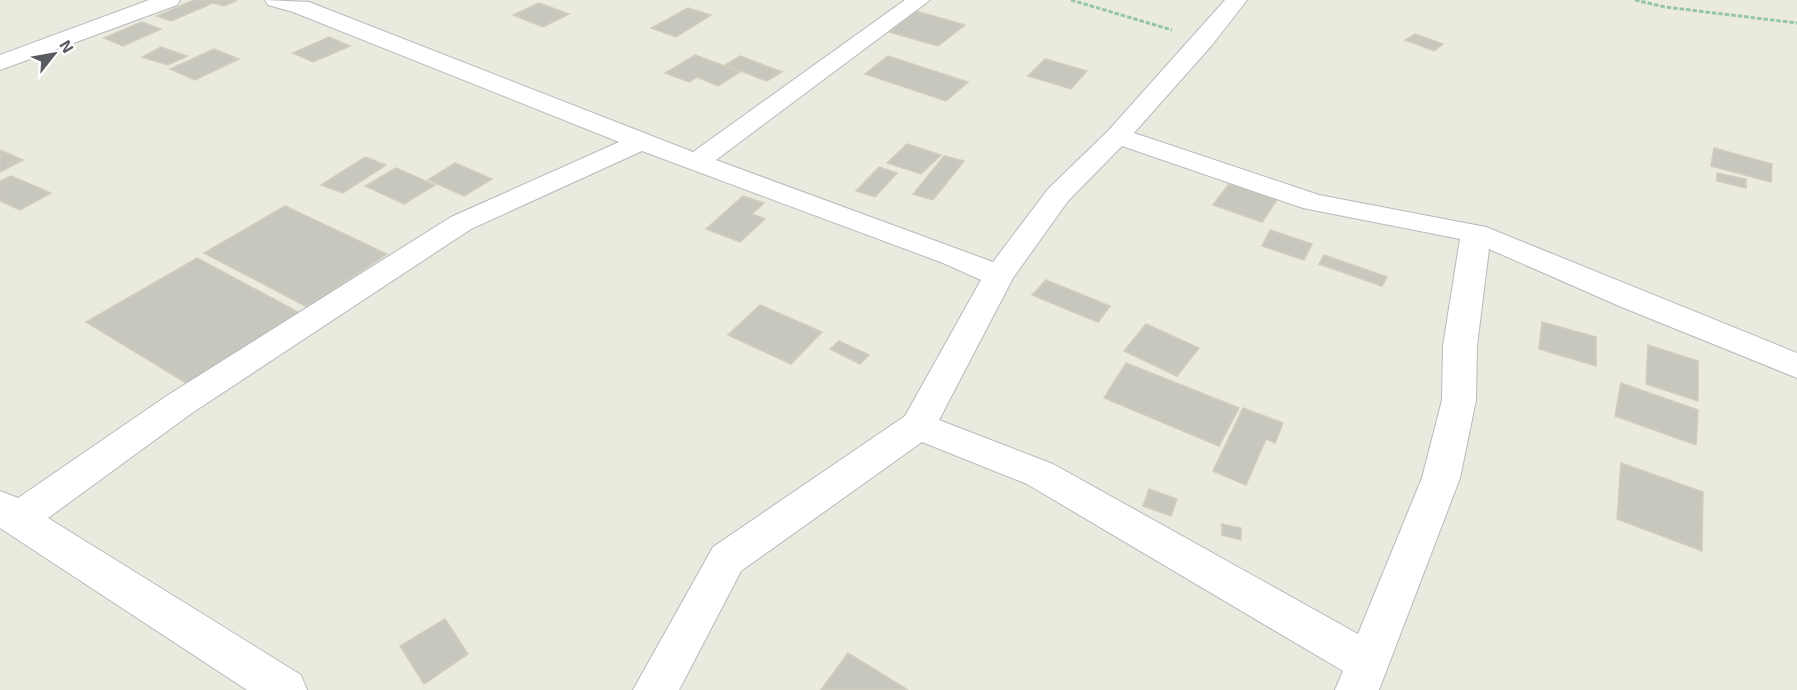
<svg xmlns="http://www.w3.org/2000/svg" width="1797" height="690" font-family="'Exo 2',sans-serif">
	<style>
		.building { fill: #c8c7be; stroke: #d0cdbd; stroke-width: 1.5 }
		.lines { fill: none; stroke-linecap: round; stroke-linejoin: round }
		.street-casing { stroke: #b7b9be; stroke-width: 2 }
		.path { stroke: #94c5a8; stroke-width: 3; stroke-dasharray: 4.5 2; stroke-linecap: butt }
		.street { fill: #fff; fill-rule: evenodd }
	</style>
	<rect width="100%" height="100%" fill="#ebeadf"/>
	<path class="building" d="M194 0H233L236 1 224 6 213 3 171 21 157 16Z
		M539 3 569 14 543 27 513 15Z
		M688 8 711 15 676 37 651 28Z
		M916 11 965 25 938 46 889 32Z
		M142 22 161 29 123 46 104 38Z
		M1415 34 1443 44 1434 51 1405 40Z
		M329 37 350 46 313 62 293 53Z
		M161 47 187 56 168 65 142 57Z
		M214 49 239 59 195 80 170 69Z
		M695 55 740 72 718 86 697 77 689 82 665 73Z
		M740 56 782 72 767 81 725 65Z
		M888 56 968 82 946 101 865 74Z
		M1045 59 1087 71 1071 89 1028 76Z
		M907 144 941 155 921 174 887 163Z
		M1714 148 1772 164 1771 182 1711 166Z
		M0 150 23 160 0 172Z
		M944 156 964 161 933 200 913 194Z
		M365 157 386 165 343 193 321 185Z
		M455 163 492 179 464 196 428 180Z
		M879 167 897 173 875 197 856 191Z
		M396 168 435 185 404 204 365 186Z
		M1717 173 1746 179V188L1717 181Z
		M11 176 51 193 20 210 0 201V181Z
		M1229 184 1277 200 1262 222 1213 205Z
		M743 196 764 203 752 214 765 219 740 242 706 229Z
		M285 206 387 254 307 307 204 253Z
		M1270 230 1312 244 1304 260 1262 246Z
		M1324 255 1387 277 1382 286 1319 264Z
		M197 258 298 312 188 384 86 322Z
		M1046 280 1110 306 1098 322 1032 295Z
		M760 305 822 332 791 364 728 335Z
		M1542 322 1596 337V366L1539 349Z
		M1146 324 1199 348 1177 376 1124 351Z
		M839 341 869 355 860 364 830 349Z
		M1648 345 1698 361V401L1646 384Z
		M1126 363 1239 408 1219 446 1104 398Z
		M1621 383 1698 410 1696 445 1615 416Z
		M1243 408 1283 423 1275 443 1266 439 1246 485 1213 471Z
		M1621 463 1703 492 1702 551 1617 519Z
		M1149 489 1177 499 1171 516 1143 506Z
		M1222 524 1241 528V540L1222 535Z
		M445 619 468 654 424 684 400 646Z
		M848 653 908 690H821Z"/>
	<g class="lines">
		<g class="street-casing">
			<path id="street" d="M149 0H180L177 5 0 70V55Z
				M265 0 309 2 693 152 905 0H930L716 160 993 262 1048 189 1108 131 1225 0H1247L1212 45 1134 133 1319 195 1486 227 1797 353V378L1619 306 1489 249 1477 346 1476 400 1460 478 1379 690H1335L1343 671 1027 484 922 442 741 571 679 690H633L713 547 905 416 981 280 943 263 642 151 471 229 192 413 48 518 301 675 307 690H247L3 530 0 528V491L18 498 168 395 451 217 619 142 293 12 268 5ZM1122 146 1303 208 1460 239 1443 346 1442 400 1422 478 1358 634 1053 464 939 420 1013 278 1068 201Z"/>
		</g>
		<path class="path" d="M1071 0 1172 30
			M1635 0 1665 7 1797 23"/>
		<use href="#street" class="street"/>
	</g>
	<g transform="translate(54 54) rotate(59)" stroke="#ffffff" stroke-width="4.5" paint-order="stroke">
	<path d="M0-4.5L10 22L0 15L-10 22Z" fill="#585b60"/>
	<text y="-9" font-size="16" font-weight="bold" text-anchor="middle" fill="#585b60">N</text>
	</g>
</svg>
